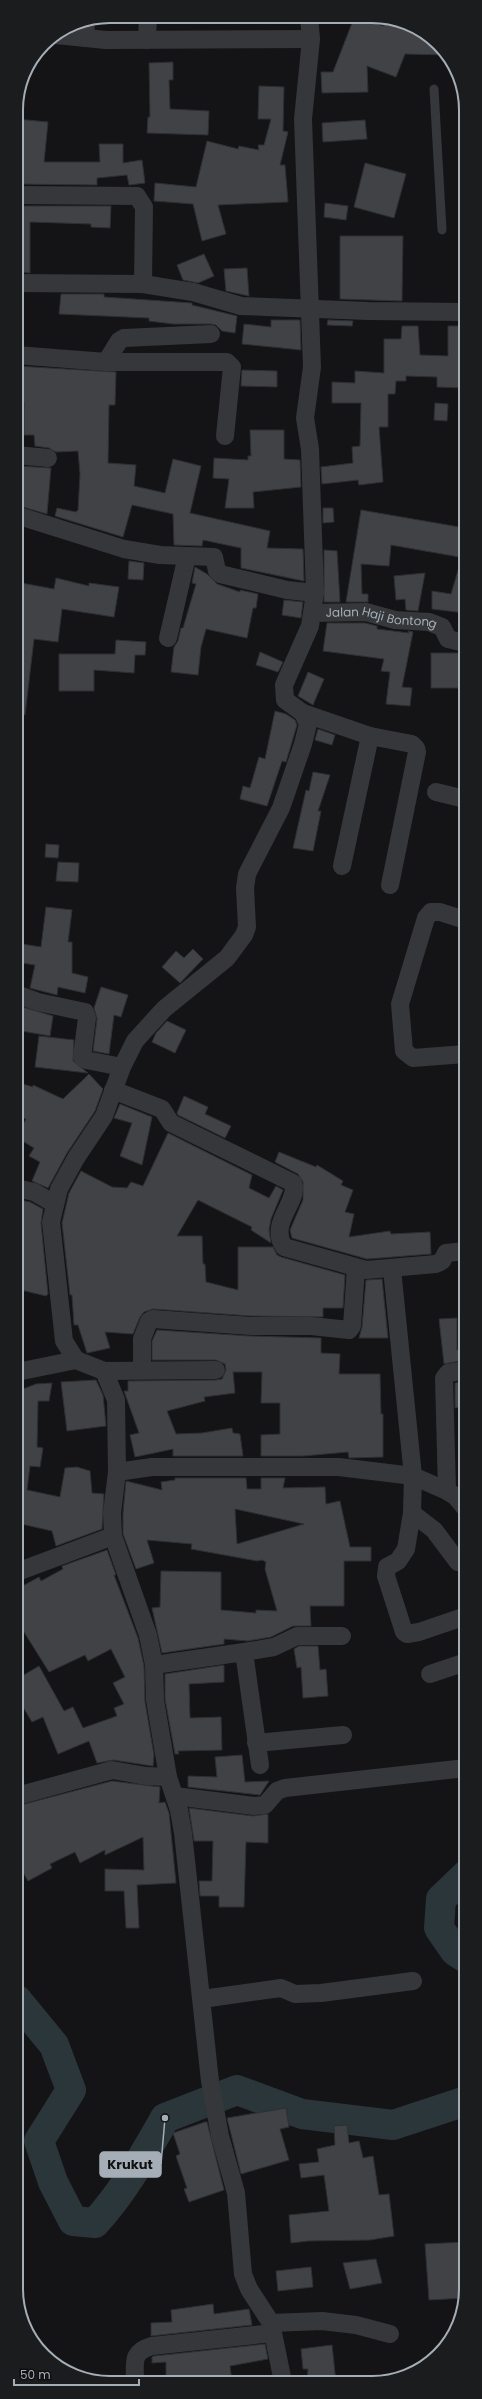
<svg xmlns="http://www.w3.org/2000/svg" width="482" height="2399" font-family="Poppins,sans-serif">
	<style>
		.lines { fill: none; stroke-linecap: round; stroke-linejoin: round }
		.river { stroke: #2a363a; stroke-width: 30 }
		.building { fill: #404246; stroke: #2e2f32; fill-rule: evenodd }
		.service { stroke: #35373b; stroke-width: 9 }
		.minor { stroke: #35373b; stroke-width: 18 }
		.labels { text-anchor: middle; stroke-width: 3; stroke-linejoin: round; paint-order: stroke }
		.street-label { font-size: 12px; fill: #a5aeb6; stroke: #0f0f11 }
		.rim { fill: none; stroke: #a5aeb6; stroke-width: 2 }
		.leader { fill: none; stroke: #a5aeb6; stroke-width: 1.5 }
		.callout-dot { fill: #a5aeb6; stroke: #0f0f11; stroke-width: 1.5 }
		.callout { fill: #a5aeb6; stroke: #a5aeb6; stroke-width: 1.5 }
		.callout-label { font-size: 13px; text-anchor: middle; font-weight: bold; fill: #111 }
	</style>
	<rect width="100%" height="100%" fill="#141416"/>
	<g class="lines">
		<path class="river" d="M466 1875 441 1899 439 1928 455 1951 466 1958
			M17 2000 54 2045 71 2090 39 2141 53 2182 73 2221 95 2223C124 2191 144 2155 165 2118L237 2090 302 2114 393 2125 466 2101"/>
	</g>
	<path class="building" d="M354 18H360L383 26 385 21 414 32 442 48 446 55 405 54 396 77 367 66 368 92 322 93 321 72H333Z
		M173 62V80H169L170 109 209 111 208 135 147 133 148 117H150L149 63Z
		M259 86 284 87 283 131 288 132 280 165H285L288 202 218 205 226 234 202 241 193 204 154 201 155 183 196 187 207 141 238 149 239 146 259 150 258 145H264L271 119H258Z
		M16 119 48 122 44 162H100L99 144H123V163L142 160 145 183 129 185 127 175 97 178V185L16 184Z
		M365 120 367 139 323 142 322 123Z
		M365 163 406 174 394 218 354 207Z
		M325 203 348 206 346 220 324 217Z
		M16 206H111L110 228 91 227V224L30 222V273L16 272Z
		M340 236H403L402 301 340 299Z
		M204 254 214 276 198 283 183 280 177 265Z
		M247 268 249 296 226 291 224 269Z
		M61 294H104V297L192 303V305L237 316 235 333 222 331 216 325 211 324H173L149 321V318L59 314Z
		M271 320H300L301 350 242 344 244 324 271 327Z
		M328 320 353 321 352 326 327 325Z
		M402 326H418L420 355 448 356V326H465V388L437 387V377L406 376V381H396L395 394H388V427H379L383 482 359 485 358 480 322 484 321 467 353 463 352 447 360 446 361 403H332V382L355 383V371L384 373V339H401Z
		M16 366 116 372 115 405H109L108 463 136 465 134 486 165 493 173 459 201 466 190 513 270 531 267 548 303 549 304 581 241 568V548L203 540 202 546 174 545 173 514 132 505 123 537 55 516 57 508 76 512 78 510 80 474 78 451 56 452 49 448 35 446 34 435H24V402H16Z
		M242 370 277 371V387L241 386Z
		M435 403 448 404 447 421 434 420Z
		M250 430H284V459L300 460 301 487 253 492 254 508H225L229 479 213 478 214 458 248 460V456H251Z
		M19 466 51 468 47 514 16 505Z
		M323 508H333L334 522 323 523Z
		M361 510 465 528V558L391 545 389 566 361 564 362 594H368V602H346Z
		M324 550 337 551 340 602H324Z
		M462 557 465 558V613L432 609V591L451 594Z
		M129 561 144 563 143 580 128 579Z
		M195 567 207 574 217 584 240 592V590L258 594 256 608H253L247 638 206 629 201 647 198 675 171 672 174 647 178 641 181 628H183L196 584 192 583Z
		M425 573 418 611 406 610 405 599 396 600 394 576Z
		M56 578 89 586V583L119 587 114 617 62 609 58 642 34 639 25 715 16 714V582L54 589Z
		M284 600 303 602 301 618 282 615Z
		M327 623H365L377 626V629L409 633 408 631 413 632 402 687 412 688 410 706 386 704 390 672 381 671 384 659 323 651Z
		M116 640 146 642 145 655H135L134 673 94 670V691H59V654H115Z
		M260 652 283 662 278 672 256 665Z
		M431 653H460L459 688H431Z
		M308 672 324 679 313 705 298 696Z
		M275 711 286 714 295 720 297 725 286 762 282 761 267 806 240 799 243 786 250 788 259 757 265 759Z
		M318 729 335 735 332 745 315 740Z
		M313 772 330 775 318 811H321L313 851 293 848 306 790 309 791Z
		M46 844 59 845 58 858 45 857Z
		M58 862 79 863 78 882 56 881Z
		M46 907 72 910 68 942H72V973L88 977 85 993 58 987 57 995 30 988 35 965 16 962V943L41 947Z
		M193 949 203 959 180 983 162 967 176 951 184 958Z
		M101 987 128 995 121 1017 114 1015 109 1054 93 1051 97 1019 94 1008Z
		M16 1005 53 1016 50 1036 16 1030Z
		M167 1021 186 1030 175 1053 152 1042 156 1033Z
		M39 1036 74 1040 73 1061 88 1073 35 1067Z
		M89 1074 103 1089 95 1111 67 1153 48 1188 32 1181 40 1162 29 1156 34 1148 16 1137 26 1119 16 1116V1082L33 1087V1085L63 1099Z
		M184 1096 208 1107 205 1114 231 1126 225 1138 178 1115 177 1113Z
		M120 1104 152 1117 142 1165 120 1156 132 1123 114 1118Z
		M168 1133 252 1175 249 1188 269 1198 276 1186 283 1190 271 1219 269 1230 271 1243 251 1230 252 1227 198 1200 177 1236H202L203 1264H205L206 1282 238 1290V1247H273L277 1255 281 1257 345 1275 343 1308H323V1317L251 1316 153 1309 144 1312 140 1317 133 1334 105 1332 110 1348 87 1353 78 1325H74L72 1295H70L62 1223 69 1193 81 1171 112 1187 127 1188 131 1182 143 1186Z
		M279 1152 316 1167 317 1165 343 1181 341 1185 353 1190 345 1212 354 1214 349 1237 390 1231 391 1234 430 1232 431 1254 367 1259 292 1238 290 1230 303 1200V1182L298 1174 275 1162Z
		M16 1199 30 1202 43 1209 41 1223 48 1294 46 1296 17 1289Z
		M382 1279 388 1338H359L362 1327 366 1280Z
		M457 1318V1350L466 1349V1360L444 1364 439 1319Z
		M157 1330 250 1336 321 1338V1353L340 1354 339 1374H380L381 1414H383V1457L349 1458 348 1452 303 1456H261V1435L280 1434V1403H261L262 1372H233L235 1393 204 1397 205 1401 167 1411 176 1434 202 1433 232 1428 233 1433 240 1434 243 1456H173V1449L135 1457 130 1435 139 1433 124 1391H128V1381L216 1380 222 1379 226 1370 225 1364 216 1360H152V1341Z
		M96 1380 103 1395 106 1426 67 1431 61 1382Z
		M464 1381 466 1405 455 1408V1383Z
		M52 1383 49 1401H38L37 1447 43 1448 40 1467 30 1466 27 1490 60 1497 65 1468 77 1467 90 1471 92 1493 104 1494 102 1529 56 1546 52 1531 17 1523 18 1391 36 1384Z
		M175 1478H246L247 1489H261V1478H285L283 1488 325 1487 326 1504 340 1501 350 1547H371V1561H344V1606H310L311 1626H293L271 1637 248 1641 224 1639V1644L162 1653 152 1608 160 1607 161 1571 221 1572V1610L256 1613V1610L277 1611 265 1569 266 1562 262 1560 257 1561 191 1549 192 1544 147 1540 154 1563 136 1569 123 1534V1513L126 1481 162 1490 161 1482 175 1480ZM235 1509 304 1524 237 1544Z
		M107 1550 116 1575H114L138 1638 144 1666 145 1702 154 1755 153 1766 113 1760 97 1763 89 1741 58 1754 43 1717 32 1722 17 1697V1679L39 1666 64 1711 73 1707 83 1728 117 1716 114 1708 124 1704 113 1683 125 1677 111 1649 88 1661 85 1655 49 1672 24 1632 17 1636V1589L39 1577 41 1581 63 1569 62 1566Z
		M299 1646H318L320 1670 326 1669 328 1696 303 1698 301 1667 297 1668 294 1649Z
		M224 1665V1682L189 1684 190 1718 221 1717 222 1750 178 1751 179 1754H175L165 1699V1674Z
		M242 1755 245 1782 269 1781 260 1795 188 1787V1776L217 1777 215 1757Z
		M112 1781 160 1787 159 1803 165 1802 169 1813 176 1883 137 1885 139 1928H126L124 1891H105V1869L144 1870 143 1837 105 1855V1850L80 1863 75 1852 50 1864 52 1868 28 1881 17 1862V1806Z
		M189 1808 253 1816 268 1814V1843L246 1842 244 1907H219V1896H200L199 1881H212L213 1841H194Z
		M286 2108 289 2127 280 2129 289 2160 241 2174 227 2118Z
		M205 2122H207L224 2190 189 2202 184 2189 187 2188 176 2156 180 2154 173 2133Z
		M347 2125 349 2143 359 2141 363 2158 373 2156 379 2195 389 2194 394 2236 370 2240 308 2241 291 2243 289 2215 329 2211 324 2175 301 2178 299 2164 319 2162 317 2149 335 2145 334 2126Z
		M466 2242 465 2298 429 2300 425 2244Z
		M376 2259 382 2283 350 2289 343 2263Z
		M311 2267 313 2287 278 2291 276 2271Z
		M213 2304 214 2314 249 2309 252 2325 151 2336V2323L172 2322 171 2310Z
		M265 2344 268 2359 230 2366 232 2382 166 2381V2362L152 2363V2357L154 2356Z
		M332 2345 336 2382H307L308 2369H303L301 2349Z"/>
	<g class="lines">
		<path class="service" d="M434 89 442 230"/>
		<g class="minor">
			<path d="M56 35 106 40 311 39"/>
			<path d="M85 38 86 21"/>
			<path d="M147 40 148 16"/>
			<path d="M16 195 137 196 144 207 143 284"/>
			<path d="M16 283 143 284 193 292 241 306 368 311 465 312"/>
			<path d="M16 355 106 362H227L232 367 225 436"/>
			<path d="M106 362 119 341 124 338 211 334"/>
			<path d="M16 455 48 458"/>
			<path d="M16 515 124 549 160 555 214 557 217 571 220 574 287 590 315 593"/>
			<path id="s1" d="M314 613 366 612 395 620 429 622 442 627 448 639 465 643"/>
			<path d="M168 638 187 556"/>
			<path d="M303 713 370 736 342 866"/>
			<path d="M370 736 412 744 416 748 417 752 390 885"/>
			<path d="M436 792 465 799"/>
			<path d="M465 920 440 912H431L426 918 400 1004 404 1051 413 1058 465 1054"/>
			<path d="M16 994 38 1002 85 1012 87 1018 82 1057 86 1060 122 1067"/>
			<path d="M113 1090 162 1109 171 1123 293 1183C300 1201 268 1223 284 1247L366 1270 436 1264 442 1261 446 1253 466 1251"/>
			<path d="M16 1188 34 1192 55 1204"/>
			<path d="M392 1269 413 1476 412 1513 406 1549 398 1561 387 1567 386 1576 404 1632 407 1634 419 1632 466 1616"/>
			<path d="M76 1360 64 1341 51 1222 59 1189 76 1158 104 1116 122 1067 135 1041 164 1009 227 958 244 935 247 927 245 888 247 874 281 808 303 744 308 724 303 713 285 700 284 685 310 626 315 593 310 449 305 418 312 367 303 119 311 39 309 17"/>
			<path d="M142 1369V1339L149 1321 153 1319 251 1326H311L349 1330 352 1326 356 1268"/>
			<path d="M104 1371 216 1370"/>
			<path d="M17 1372 76 1360 104 1371 116 1400 117 1472 112 1513 113 1536 148 1635 154 1665 155 1700 168 1777 179 1810 183 1833 210 2081 220 2136 236 2193 243 2274 249 2289 271 2323 283 2382"/>
			<path d="M117 1472 152 1467H339L413 1476 447 1491 455 1496 466 1509"/>
			<path d="M447 1491 444 1378 448 1373 466 1370"/>
			<path d="M412 1513 434 1530 458 1562"/>
			<path d="M17 1572 113 1536"/>
			<path d="M244 1652 274 1647 297 1636H342"/>
			<path d="M154 1665 244 1652 260 1765"/>
			<path d="M430 1674 466 1662"/>
			<path d="M256 1743 343 1735"/>
			<path d="M17 1796 112 1770 146 1776 168 1777"/>
			<path d="M175 1796 254 1806 265 1805 277 1791 285 1788 466 1768"/>
			<path d="M202 1999 281 1988 295 1994 321 1993 413 1981"/>
			<path d="M271 2323 322 2321 356 2325 390 2334"/>
			<path d="M135 2381C135 2362 131 2352 152 2346L273 2333"/>
		</g>
	</g>
	<g class="labels">
		<g class="street-label">
			<text dy="4" stroke="none"><textPath href="#s1" startOffset="68">Jalan Haji Bontong</textPath></text>
		</g>
	</g>
	<path d="M0 0H482V2399H0ZM110 23H372A87 87 0 0 1 459 110V2289A87 87 0 0 1 372 2376H110A87 87 0 0 1 23 2289V110A87 87 0 0 1 110 23Z" fill="#1b1c1e" fill-rule="evenodd"/>
	<path class="rim" d="M110 23H372A87 87 0 0 1 459 110V2289A87 87 0 0 1 372 2376H110A87 87 0 0 1 23 2289V110A87 87 0 0 1 110 23Z"/>
	<path class="leader" d="M165 2118L161 2164"/>
	<circle class="callout-dot" cx="165" cy="2118" r="4"/>
	<rect class="callout" x="100" y="2152" width="61" height="25" rx="4"/>
	<g class="callout-label">
		<text x="130" y="2169">Krukut</text>
	</g>
	<path d="M14 2379v6h125v-6" fill="none" stroke="#a5aeb6" stroke-width="2"/>
	<text x="20" y="2379" font-size="12" fill="#a5aeb6" stroke="#0f0f11" stroke-width="3" paint-order="stroke">50 m</text>
</svg>
